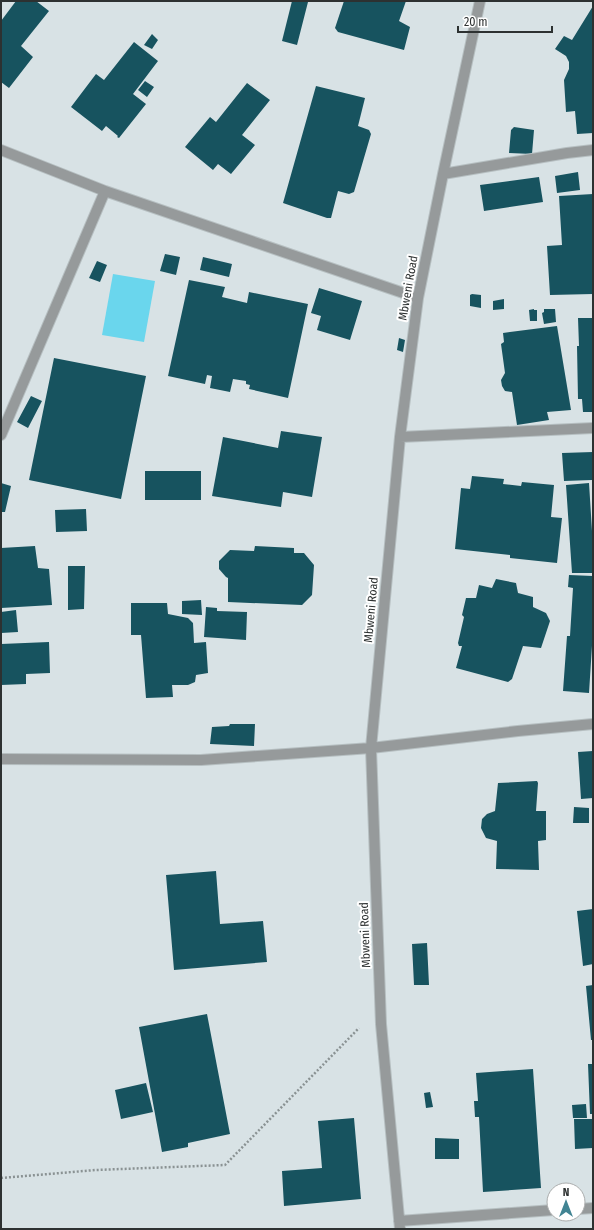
<svg xmlns="http://www.w3.org/2000/svg" width="594" height="1230" font-family="'Fira Sans Condensed',sans-serif">
	<style>
		.water { fill: #6ad6ed }
		.building { fill: #17535f }
		.lines { fill: none; stroke-linecap: round; stroke-linejoin: round }
		.minor-casing { stroke: #b6bfc1; stroke-width: 12 }
		.path { stroke: #8a9293; stroke-width: 2.5; stroke-dasharray: 2 2; stroke-linecap: butt }
		.minor { stroke: #969a9b; stroke-width: 10 }
		.labels { text-anchor: middle; stroke-width: 4; stroke-linejoin: round; paint-order: stroke }
		.street-label { font-size: 12px; fill: #2d3131; stroke: #fff }
	</style>
	<rect width="100%" height="100%" fill="#d8e2e5"/>
	<path class="water" d="M113 274 155 281 144 342 102 335Z"/>
	<path class="building" d="M16 1H36L49 11 21 46 33 57 9 88 1 82V21Z
		M292 1 308 2 297 45 282 41Z
		M344 1H406L399 21 410 27 404 50 338 32 335 28Z
		M593 6V133L577 134 575 111 566 112 564 80 569 69V62L566 56 555 49 564 36 572 40Z
		M152 34 158 40 152 49 144 45Z
		M134 42 158 61 133 94 146 104 119 138 117 137 118 136 106 126 102 131 71 107 96 74 104 80Z
		M145 81 154 87 147 97 138 90Z
		M247 83 270 100 242 135 255 145 231 174 218 164 213 170 185 147 210 117 216 122Z
		M316 86 365 98 358 126 369 130 371 134 354 192 349 194 338 191 331 218H327L283 203Z
		M514 127 534 130 532 154 509 153 511 130Z
		M578 172 580 190 557 193 555 176Z
		M539 177 543 202 484 211 480 185Z
		M593 194V294L550 295 547 246 562 245 559 196Z
		M165 254 180 257 176 275 160 271Z
		M203 257 232 264 229 277 200 270Z
		M97 261 107 265 100 282 89 278Z
		M189 280 225 287 222 297 247 303 249 292 308 304 288 398 249 389 250 385 246 384V381L233 379 230 392 210 388 212 376 207 375 205 384 168 376Z
		M319 288 362 301 350 340 317 330 321 316 311 313Z
		M472 294 481 295V308L470 306V295Z
		M504 299V309L493 310V301Z
		M534 309V310H537V321H530L529 310Z
		M544 309H555L556 322 544 324 542 313 544 312Z
		M578 318H593V412H583L582 399H578L577 346H579Z
		M557 326 571 410 547 412 549 420 517 425 512 392 505 391 502 386 501 380 505 373 501 344 504 342 503 333Z
		M399 338 405 340 403 352 397 350Z
		M54 358 146 376 121 499 29 480Z
		M31 396 42 401 28 428 17 422Z
		M281 431 322 437 312 497 283 492 281 507 212 496 223 437 278 448Z
		M593 452 592 480 564 481 562 453Z
		M145 471H201V500H145Z
		M472 476 504 479 503 484 521 486 522 482 554 485 551 517 562 518 557 563 510 558V555L455 549 461 488 470 489Z
		M1 483 11 486 5 512H1Z
		M589 483 593 547V573H572L566 485Z
		M86 509 87 531 56 532 55 510Z
		M35 546 38 568 49 569 52 605 1 608V548Z
		M255 546 294 548V553H304L314 565 312 595 302 605 228 602V578L226 577 219 569V561L230 550 254 551Z
		M68 566H85L84 609 68 610Z
		M569 575 593 576V630L589 693 563 691 567 636H570L573 588 568 587Z
		M496 579 516 583 518 593 533 597V607L546 613 550 621 541 648 523 646 512 679 508 682 456 668 462 646H459L458 643 464 617 462 615 466 598H476L479 585 492 588Z
		M201 600 202 615 182 614V601Z
		M131 603H167L168 614 188 618 193 623 194 643 206 642 208 673 196 675 195 682 188 685H172L173 697 146 698 141 635H131Z
		M206 607 217 608V611L247 612 246 640 204 637Z
		M16 610 18 632 1 633V612Z
		M49 642 50 673 26 674V684L1 685V644Z
		M230 724H255L254 746 210 744 212 727 229 726Z
		M593 751V798L581 799 578 752Z
		M537 781 538 783 536 811H546V840L538 841 539 870 496 869 497 841 486 838 481 828 482 819 487 814 495 811 498 783Z
		M574 807 589 808V823H573Z
		M216 871 220 924 263 921 267 962 174 970 166 875Z
		M593 909V964L583 966 577 911Z
		M427 943 429 985H414L412 944Z
		M593 985V1040H591L586 986Z
		M207 1014 230 1134 188 1143V1147L162 1152 139 1027Z
		M588 1064H593V1114H590Z
		M533 1069 541 1188 483 1192 479 1117H475L474 1101H478L476 1073Z
		M146 1083 153 1112 121 1119 115 1090Z
		M430 1092 433 1107 426 1108 424 1093Z
		M586 1104 587 1118H573L572 1105Z
		M354 1118 361 1199 284 1206 282 1171 322 1168 318 1121Z
		M574 1119H593V1148L575 1149Z
		M435 1138 459 1139V1159H435Z"/>
	<g class="lines">
		<g class="minor-casing">
			<path id="minor" d="M1 150 105 191 418 298
				M443 174 567 153 593 150
				M1 435 105 191
				M400 437 593 428
				M1 759 201 760 371 748 518 731 593 724
				M578 1209 593 1208
				M399 1221 554 1210
				M400 1229 381 1024 371 748 400 437 418 298 443 174 480 1"/>
		</g>
		<path class="path" d="M1 1178 96 1170 225 1165 359 1028"/>
		<use href="#minor" class="minor"/>
	</g>
	<g class="labels">
		<g class="street-label">
			<text transform="translate(408 288) rotate(-80)" y="4">Mbweni Road</text>
			<text transform="translate(371 610) rotate(-85)" y="4">Mbweni Road</text>
			<text transform="translate(365 935) rotate(-92)" y="4">Mbweni Road</text>
		</g>
	</g>
	<rect width="594" height="1230" fill="none" stroke="#2d3131" stroke-width="4"/>
	<g transform="translate(566 1202)"><circle r="19" fill="#ffffff" stroke="#abadad"/>
	<path d="M0-3L7 15L0 10L-7 15Z" fill="#418493"/>
	<text y="-6" font-size="11" font-weight="bold" text-anchor="middle" fill="#2d3131">N</text>
	</g>
	<path d="M458 26v6h94v-6" fill="none" stroke="#2d3131" stroke-width="2"/>
	<text x="464" y="26" font-size="12" fill="#2d3131" stroke="#ffffff" stroke-width="3" paint-order="stroke">20 m</text>
</svg>
